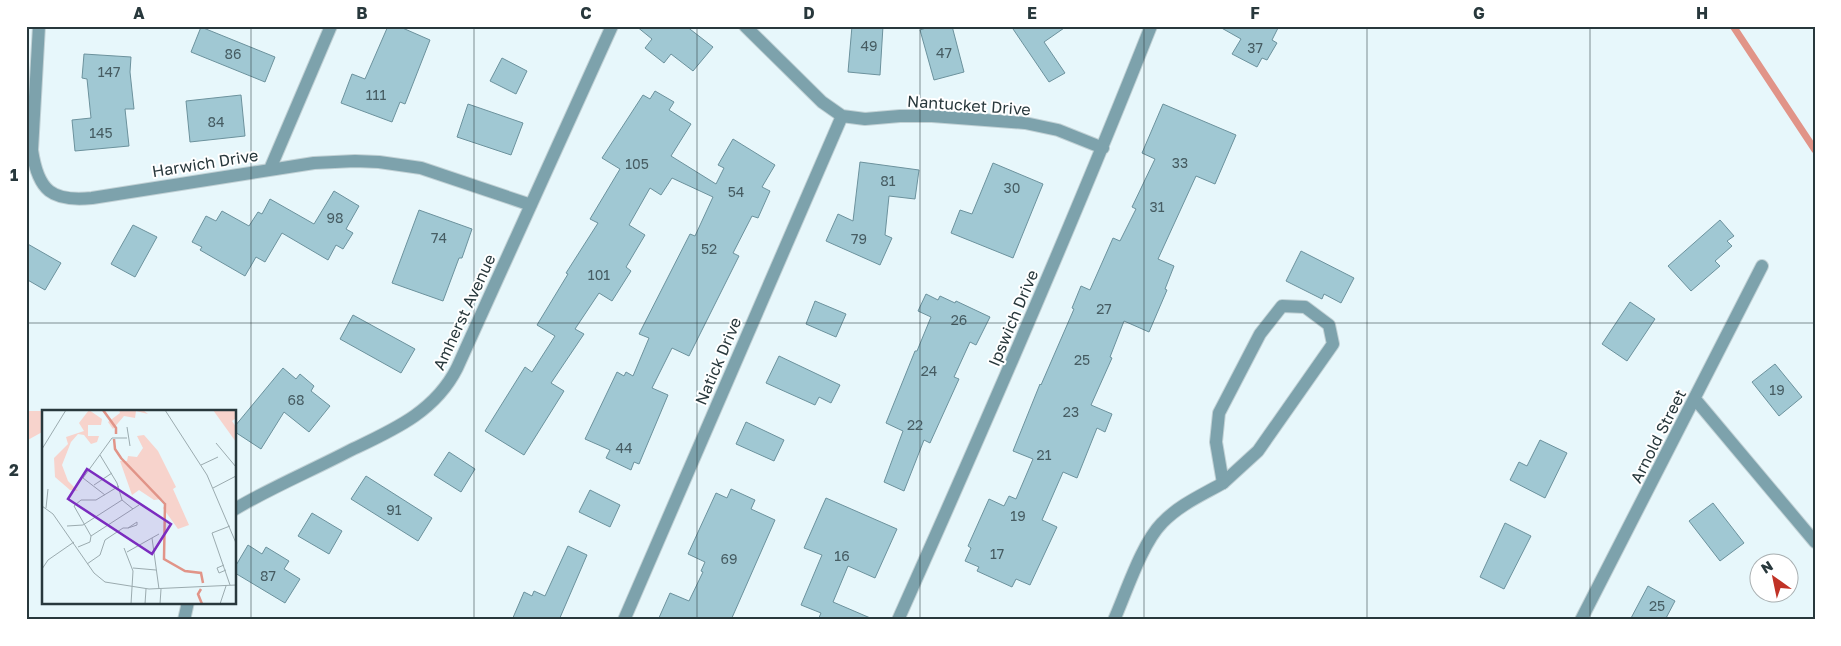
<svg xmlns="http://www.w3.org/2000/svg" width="1841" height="646" font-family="'Golos Text',sans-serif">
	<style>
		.green { fill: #f7d3cc }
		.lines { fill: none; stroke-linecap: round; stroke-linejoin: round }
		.stream { stroke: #e19488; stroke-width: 7 }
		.building { fill: #a0c8d3; stroke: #6c929d }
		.service-casing { stroke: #c1d1d5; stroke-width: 14 }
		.minor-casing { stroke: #c1d1d5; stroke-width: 14 }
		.service { stroke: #7da2ac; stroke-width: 12 }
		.minor { stroke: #7da2ac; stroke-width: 12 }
		.grid { fill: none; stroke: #28383c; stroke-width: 1; stroke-opacity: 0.55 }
		.labels { text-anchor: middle; stroke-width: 4; stroke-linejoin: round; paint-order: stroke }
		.number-label { font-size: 14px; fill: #465c62 }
		.street-label { font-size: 16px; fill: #28383c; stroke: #fff }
		.inset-river { fill: none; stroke: #e19488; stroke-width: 2.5 }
		.inset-road { fill: none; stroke: #9babaf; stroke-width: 1 }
		.view { fill: #7b2cbf; fill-opacity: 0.15; stroke: #7b2cbf; stroke-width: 2.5 }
		.inset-edge { fill: none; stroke: #28383c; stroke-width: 2.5 }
		.neatline { fill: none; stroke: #28383c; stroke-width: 2 }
		.grid-label { font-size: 16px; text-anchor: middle; font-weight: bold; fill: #28383c }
	</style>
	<rect width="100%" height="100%" fill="#e7f7fb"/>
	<path class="green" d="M26 411H44V431L26 441Z"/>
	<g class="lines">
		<path class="stream" d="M1733 26 1815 150"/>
	</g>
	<path class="building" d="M388 26H398L430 40 405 104 400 102 392 122 341 103 352 74 365 79Z
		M636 26H686L713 47 693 71 671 54 664 63 645 48 652 39Z
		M852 26H883L880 75 848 72Z
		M932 26H952L964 72 934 80 920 30Z
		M1011 26H1067L1044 42 1065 73 1049 82Z
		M1218 26H1279L1272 40 1277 43 1267 60 1262 58 1257 67 1232 54 1241 39Z
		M201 27 275 57 265 82 191 52Z
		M84 54 131 57 130 72 134 109H125L129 146 75 151 72 120 91 118 87 79 82 78Z
		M502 58 527 71 516 94 490 81Z
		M655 91 674 102 669 110 691 124 671 156 716 184 724 168 718 165 733 139 775 165 762 187 770 191 758 218 752 216 733 253 739 256 689 356 672 348 652 388 668 395 639 464 634 462 631 470 606 458 610 450 585 439 617 372 624 376 626 372 633 376 649 338 639 334 690 234 695 236 713 197 672 178 661 195 650 188 629 225 645 235 626 267 631 271 612 301 599 293 575 329 584 334 551 383 564 391 524 455 485 431 525 367 532 372 555 336 537 325 568 274 566 273 598 223 590 219 620 169 602 158 643 95 650 99Z
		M241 95 245 136 190 142 186 101Z
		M468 104 523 123 511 155 457 137Z
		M1163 104 1236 135 1215 184 1196 176 1158 259 1174 266 1165 289 1167 290 1149 332 1124 321 1110 357 1112 358 1091 405 1112 414 1105 432 1097 428 1077 478 1063 472 1042 520 1057 527 1030 585 1016 579 1012 587 977 571 979 567 965 561 971 548 968 546 989 499 1004 506 1009 496 1016 499 1033 459 1013 451 1040 384 1041 385 1074 309 1072 308 1081 286 1090 290 1113 238 1120 241 1136 209 1132 207 1155 159 1142 153Z
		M860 162 919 170 915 199 889 196 885 235 892 238 880 265 826 241 838 214 853 221Z
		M993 163 1043 184 1013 258 951 233 960 210 972 214Z
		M334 191 359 206 346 229 353 233 343 249 336 245 328 260 282 233 265 262 256 257 245 276 200 250 202 247 192 242 206 216 216 221 222 211 249 226 258 212 262 214 270 199 314 224Z
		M419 210 472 229 462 258H459L443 301 392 283Z
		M1720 220 1734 236 1727 241 1732 246 1715 261 1720 266 1691 291 1668 266Z
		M133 225 157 237 135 277 111 264Z
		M26 243 61 263 45 290 26 279Z
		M1301 251 1354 278 1341 303 1324 294 1322 299 1286 281Z
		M926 294 938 300 940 296 955 303 956 301 990 317 976 345 970 342 954 377 959 379 930 443 924 440 904 491 884 482 903 431 886 423 915 351H917L931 317 918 311Z
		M815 301 846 314 836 337 806 324Z
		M1630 302 1655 319 1627 361 1602 344Z
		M353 315 415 349 401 373 340 339Z
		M779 356 840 385 831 403 819 397 815 405 766 383Z
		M1775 364 1802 397 1779 416 1752 382Z
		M283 368 296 379 300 374 314 386 311 391 330 406 309 432 284 412 261 449 235 432V426Z
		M746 422 784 440 774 461 736 444Z
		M1540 440 1567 453 1545 498 1510 480 1519 462 1527 466Z
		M449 452 475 469 461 492 434 475Z
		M366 476 432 518 418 541 351 499Z
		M731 489 755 500 751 509 775 520 731 620H658L670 593 689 601 703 572 701 571 705 562 688 554 716 493 727 498Z
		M590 490 620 505 610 527 579 512Z
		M826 498 897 529 875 578 848 566 833 602 875 620H818L821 613 801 605 822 555 804 548Z
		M1713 503 1744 543 1720 561 1689 521Z
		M312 513 342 531 329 554 298 536Z
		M1505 523 1531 536 1504 589 1480 577Z
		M248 545 262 554 266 547 289 561 284 569 300 579 285 603 235 573V567Z
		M568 546 587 555 559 620H512L524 592 532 596 534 591 545 596Z
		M1648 586 1675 601 1665 620H1630Z"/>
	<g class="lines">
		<g class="service-casing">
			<path id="service" d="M1282 306 1305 307 1329 325 1333 344 1258 451 1223 483 1216 442 1219 413 1260 334Z"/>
		</g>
		<g class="minor-casing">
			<path id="minor" d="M39 26 32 150C38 191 52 202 92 198L314 163 355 161 379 162 421 168 531 205
				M745 26 822 102 842 116 865 119 900 116H932L1025 123 1058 130 1103 148
				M270 169 331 26
				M1695 399 1815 542
				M235 509C272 487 313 470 351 450 393 430 435 412 457 368L612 26
				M184 620 188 602
				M624 620 842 116
				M898 620C986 423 1072 226 1151 26
				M1114 620C1126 593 1142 543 1162 523 1179 505 1202 495 1223 483
				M1581 620 1762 266"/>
		</g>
		<use href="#service" class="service"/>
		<use href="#minor" class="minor"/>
	</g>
	<path class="grid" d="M251 26V620M474 26V620M697 26V620M920 26V620M1144 26V620M1367 26V620M1590 26V620M26 323H1815"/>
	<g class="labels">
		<g class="number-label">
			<text x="869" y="51">49</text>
			<text x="1255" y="53">37</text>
			<text x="944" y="58">47</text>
			<text x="233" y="59">86</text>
			<text x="109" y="77">147</text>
			<text x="376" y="100">111</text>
			<text x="216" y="127">84</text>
			<text x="101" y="138">145</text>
			<text x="1180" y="168">33</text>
			<text x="637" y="169">105</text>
			<text x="888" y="186">81</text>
			<text x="1012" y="193">30</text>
			<text x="736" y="197">54</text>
			<text x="1157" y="212">31</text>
			<text x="335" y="223">98</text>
			<text x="439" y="243">74</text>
			<text x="859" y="244">79</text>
			<text x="709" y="254">52</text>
			<text x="599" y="280">101</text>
			<text x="1104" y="314">27</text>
			<text x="959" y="325">26</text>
			<text x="1082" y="365">25</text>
			<text x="929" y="376">24</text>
			<text x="1777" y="395">19</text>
			<text x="296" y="405">68</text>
			<text x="1071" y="417">23</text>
			<text x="915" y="430">22</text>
			<text x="624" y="453">44</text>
			<text x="1044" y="460">21</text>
			<text x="394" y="515">91</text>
			<text x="1018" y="521">19</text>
			<text x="997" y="559">17</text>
			<text x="842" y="561">16</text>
			<text x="729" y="564">69</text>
			<text x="268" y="581">87</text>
			<text x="1657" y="611">25</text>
		</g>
		<g class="street-label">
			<text transform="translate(969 105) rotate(4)" y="6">Nantucket Drive</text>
			<text transform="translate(205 163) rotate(-9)" y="6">Harwich Drive</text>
			<text transform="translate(464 312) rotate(-65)" y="6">Amherst Avenue</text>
			<text transform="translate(1013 318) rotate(-67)" y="6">Ipswich Drive</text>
			<text transform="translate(718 361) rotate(-67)" y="6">Natick Drive</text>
			<text transform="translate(1658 436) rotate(-63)" y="6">Arnold Street</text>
		</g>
	</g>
	<g transform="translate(42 410)">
		<rect width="194" height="194" fill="#e7f7fb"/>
		<path d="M47 0 60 9 59 15H46V26H57L55 32 49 34 42 25 36 24 29 32 20 55 26 71 36 81 28 80 13 67 12 48 26 34 24 27 42 21 37 13ZM77 0H101L106 4 94 1 93 8 82 6 71 19 66 12 78 3ZM171 0H194V8L190 11 194 17V32ZM102 25 116 41 134 77 131 79 147 115 136 119 121 98 124 93 120 89 112 90 97 80 90 85 78 51H85L86 46 95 47 101 38 95 26Z" fill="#f7d3cc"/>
		<path class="inset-river" d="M61 0 74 18V24M72 29 73 39 79 48 123 94 122 149 143 161 159 163 161 173M159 179 156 184 160 194"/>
		<path class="inset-road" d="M123 0 165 65 194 133M85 17 88 36M174 33 194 57M0 39 24 0M58 45 75 73 80 90 91 99M159 55 176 47M52 75 70 63M171 78 194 66M63 85 41 68 70 28H85M0 96 11 104 52 163 63 172 107 179 194 175M4 98 6 79M41 115 80 90M25 116 41 115M188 116 170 123 188 175M49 126 32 96 39 90H54L77 76M49 126 97 95M110 128 117 179M36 137 48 132 49 126M82 138 91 161 89 194M85 142 117 124M45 154 58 145 63 130 81 118H86L95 115V112L86 118M182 155 175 158 177 163 184 160M91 158 114 160M0 159 6 150 32 132M103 194 104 179M118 194 119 179M178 194 184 176"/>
		<path class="view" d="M45 59 129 114 110 144 26 89Z"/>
		<rect width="194" height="194" class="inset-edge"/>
	</g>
	<rect width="1841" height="646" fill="none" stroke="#ffffff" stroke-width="55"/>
	<g transform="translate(1774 578) rotate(327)"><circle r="24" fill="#ffffff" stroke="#a9afb1"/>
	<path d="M0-4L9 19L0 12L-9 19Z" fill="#c03226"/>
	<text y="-8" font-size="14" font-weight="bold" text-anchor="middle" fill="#28383c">N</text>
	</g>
	<rect x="28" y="28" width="1786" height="590" class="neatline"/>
	<g class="grid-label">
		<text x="139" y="19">A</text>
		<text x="362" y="19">B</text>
		<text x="586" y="19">C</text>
		<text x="809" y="19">D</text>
		<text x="1032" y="19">E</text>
		<text x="1255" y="19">F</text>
		<text x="1479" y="19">G</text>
		<text x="1702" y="19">H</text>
		<text x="14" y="181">1</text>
		<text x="14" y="476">2</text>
	</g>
</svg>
